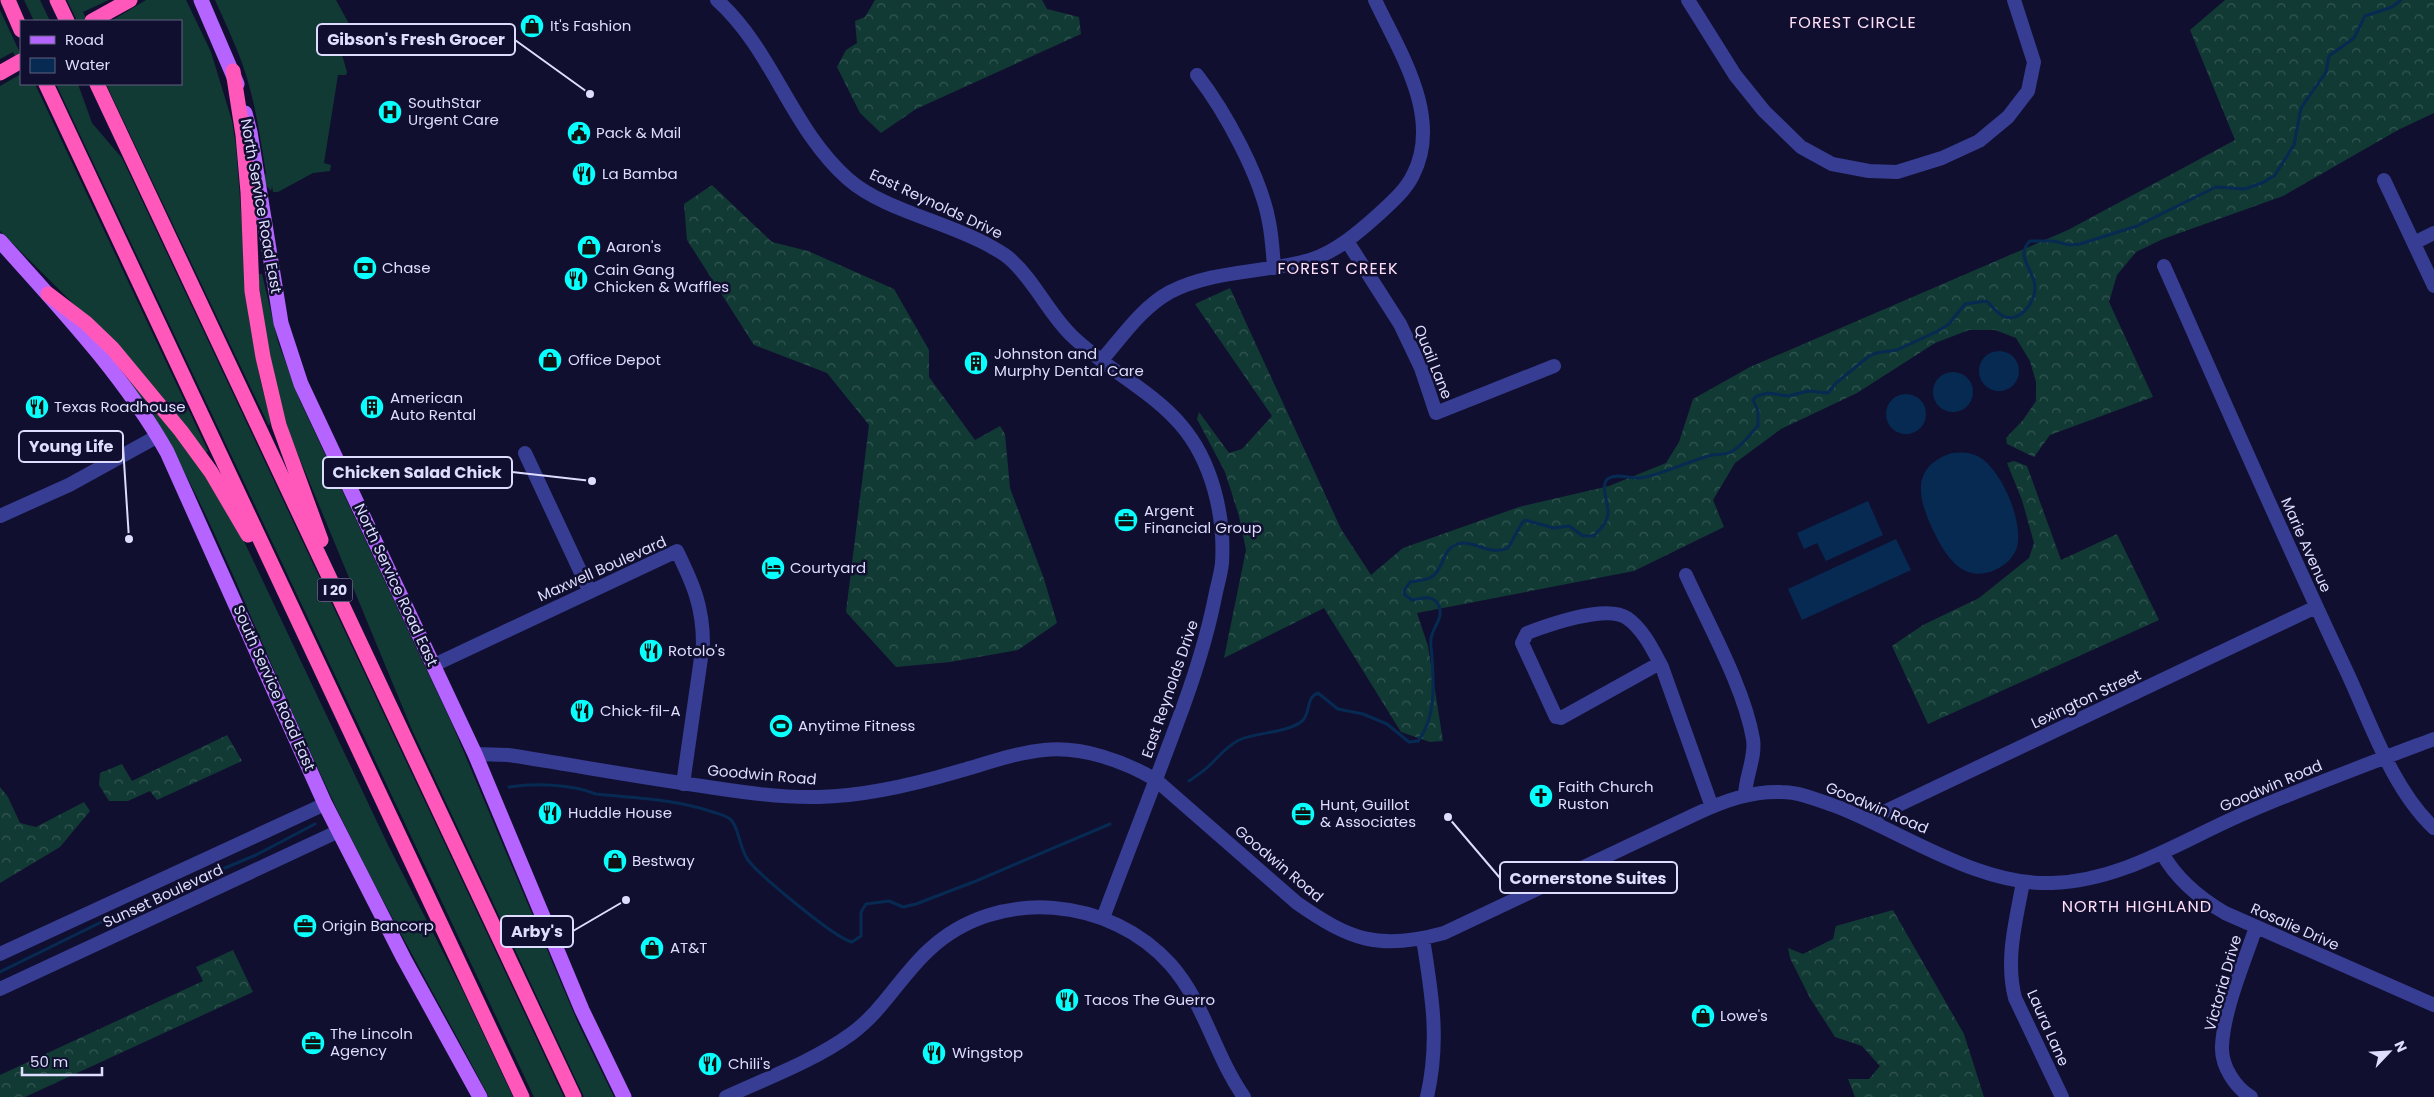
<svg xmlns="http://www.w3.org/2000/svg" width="2434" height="1097" font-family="Poppins,sans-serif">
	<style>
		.grass { fill: #123a34 }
		.forest { fill: url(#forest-crowns) }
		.water { fill: #062a52 }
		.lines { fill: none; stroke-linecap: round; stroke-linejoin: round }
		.stream { stroke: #062a52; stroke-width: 3 }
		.minor { stroke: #363d92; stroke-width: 14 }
		.major { stroke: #b564ff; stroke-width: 15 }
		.highway { stroke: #ff58ba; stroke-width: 15 }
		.labels { text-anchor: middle; stroke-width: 5; stroke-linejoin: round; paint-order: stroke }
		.shield { fill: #110f2f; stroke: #a09fc1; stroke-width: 1 }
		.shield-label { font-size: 14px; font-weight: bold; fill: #deddff }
		.poi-label { font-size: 15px; fill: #deddff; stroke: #110f2f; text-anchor: start }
		.street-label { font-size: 15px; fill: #deddff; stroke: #110f2f }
		.neighbourhood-label { font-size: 16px; letter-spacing: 1px; fill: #ffdff7; stroke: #110f2f }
		.leader { fill: none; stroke: #deddff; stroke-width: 2 }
		.callout-dot { fill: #deddff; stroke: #110f2f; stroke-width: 2 }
		.callout { fill: #110f2f; stroke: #deddff; stroke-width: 2 }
		.callout-label { font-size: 16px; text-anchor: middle; font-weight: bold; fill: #deddff }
	</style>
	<defs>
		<pattern id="forest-crowns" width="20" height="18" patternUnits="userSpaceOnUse" patternTransform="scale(1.25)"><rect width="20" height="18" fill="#123a34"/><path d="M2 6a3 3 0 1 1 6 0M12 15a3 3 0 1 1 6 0" fill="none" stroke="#345652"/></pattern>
	</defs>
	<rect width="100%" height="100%" fill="#110f2f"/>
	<path class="grass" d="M24 0H40L50 21H34Z
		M67 0H109L83 12 87 21H77Z
		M146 0H186L211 52 232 121 236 146 249 320 260 379 271 422 269 426 106 84H181V21H111Z
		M215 0H336L348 22 345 39H338L336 54 342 55 347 72 346 75H338L324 163 331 165 330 171 313 173 278 192H273L272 186 271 191 266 185 263 175 266 174C261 141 256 107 246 75 238 49 226 25 215 0Z
		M0 10 21 55V68L13 52 0 59Z
		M21 74V84H35L208 451 206 453 161 395 120 350 0 231V86Z
		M56 84H78L92 123 122 158 564 1097H534Z
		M258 274H262L278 342 300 401 452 724 578 1023 614 1097H584L412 730 290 435C273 383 264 329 258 274Z
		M129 379 151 402 203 473 243 539 388 845 462 989 513 1097H489C433 990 371 885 321 775 290 709 262 642 233 575 202 506 174 442 127 381Z"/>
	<path class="forest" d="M875 0H1042L1047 9 1079 17 1081 34 916 109 881 133 860 113 837 67 846 50 857 43 855 21 865 17Z
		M2225 0H2434V113L2398 130 2283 196 2163 239 2136 252 2117 275 2109 302 2153 397 2050 435 2034 457 2007 444 2006 438 2023 420 2036 401V382L2030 361 2016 338 1995 330H1969L1935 343 1857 393 1781 429 1735 463 1713 500 1724 527 1634 571 1417 613 1428 646 1443 741 1430 742 1401 732 1324 608 1224 658 1246 550 1239 516 1225 472 1197 419 1199 412 1229 453 1242 449 1272 416 1195 304 1230 288 1341 529 1371 575 1403 548 1519 507 1609 486 1666 463 1679 442 1693 399 1750 367 2068 230 2235 140 2190 30Z
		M712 185 772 242 808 251 894 289 929 350V377L975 440 1000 426 1005 434 1010 488 1044 579 1057 623 1018 650 950 662 896 667 846 612 869 425 827 373 754 345 687 240 684 204Z
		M2014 461 2027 466 2061 560 2117 534 2159 620 1928 724 1892 646 1923 625 1979 598 2029 558 2034 543 2022 500 2007 463Z
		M227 735 242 761 157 800 150 791 128 801H109L99 785 100 773 122 764 132 781Z
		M0 787 8 797 20 823 36 827 84 802 90 811 60 847 0 883Z
		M1893 910 1964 1034 1984 1097H1855L1848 1079H1869L1880 1066 1862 1046 1835 1037 1810 998 1790 958 1788 948 1803 954 1833 939 1836 926Z
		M233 950 253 992 25 1097H0V1075L203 981 196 967Z"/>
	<path class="water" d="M1979 371a20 20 0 1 1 40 0a20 20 0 1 1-40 0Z
		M1933 392a20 20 0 1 1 40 0a20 20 0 1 1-40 0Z
		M1886 414a20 20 0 1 1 40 0a20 20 0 1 1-40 0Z
		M1952 453C1960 452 1968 452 1975 455 2000 464 2026 525 2016 550 2012 559 2004 566 1995 570 1962 584 1945 555 1933 530 1918 498 1910 467 1952 453Z
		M1868 501 1883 535 1826 561 1817 543 1804 549 1797 533Z
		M1896 539 1911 570 1802 620 1788 589Z"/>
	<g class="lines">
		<path class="stream" d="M1189 781C1196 776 1204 771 1210 765 1220 755 1227 746 1239 740 1257 732 1288 733 1302 721 1311 714 1305 698 1318 693L1338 709 1363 714 1387 724 1409 742 1418 741C1436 718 1434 686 1432 658 1432 652 1430 645 1431 639 1432 627 1444 619 1439 606 1434 594 1422 598 1412 600L1405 595 1404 591 1410 582C1418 580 1426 581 1433 576 1444 568 1442 551 1455 545 1471 537 1488 557 1508 548L1522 523 1525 520 1554 528 1569 526 1583 536H1594C1600 529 1607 523 1608 514 1609 504 1599 483 1609 478 1619 473 1630 479 1640 478 1664 474 1688 461 1712 455 1719 454 1725 455 1731 452 1742 446 1749 435 1758 426V411L1753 400 1757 396 1768 393 1788 396 1808 391 1828 393 1836 383 1868 357 1876 353 1897 350 1938 331 1949 324 1965 304 1986 301C1992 305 1996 313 2003 316 2019 324 2036 302 2035 287 2035 270 2014 257 2030 241H2053L2070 245 2080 244 2137 226 2216 187 2245 189 2264 182 2275 175 2294 145 2301 108 2326 72 2329 56 2354 38 2365 16 2392 7 2401 0
			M509 787C535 783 571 784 596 794 635 798 675 799 713 812 718 814 725 815 730 819 738 824 740 850 748 860 759 875 836 939 852 942L861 936V912L866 904 889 901 903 907 916 904 976 881 1110 824
			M0 972 136 905 256 855 315 824"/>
		<path class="minor" d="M717 0C773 50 791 129 848 179 883 210 948 222 990 246 997 250 1005 254 1010 259 1035 281 1048 313 1072 336 1106 369 1151 390 1181 425 1212 461 1225 516 1222 563 1221 574 1217 586 1215 597 1206 642 1192 684 1176 726 1152 791 1127 854 1103 918
			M1688 0 1735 75 1764 111 1801 147 1832 164 1869 171 1897 172 1942 158 1979 141 2008 117 2028 91 2034 62 2014 0
			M1197 75C1225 111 1261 177 1269 222 1272 237 1273 253 1274 268
			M2384 180 2434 286
			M1347 241 1400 324 1421 368 1436 413 1554 366
			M2414 243 2434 233
			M2164 266C2224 401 2283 537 2346 670 2370 721 2392 789 2434 828
			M1101 361C1122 337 1141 308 1170 292 1213 270 1264 273 1310 260 1336 252 1359 232 1379 214 1391 203 1406 190 1413 175 1443 117 1399 51 1375 0
			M525 453 590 592
			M0 516 69 485 158 436
			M1686 575C1708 624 1744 687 1753 739 1756 758 1745 777 1745 796
			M1660 663 1561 718 1556 717 1522 643 1527 633C1548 625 1607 604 1627 618 1643 629 1653 650 1662 667L1712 807
			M434 665 677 551C693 584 703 606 703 644L683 784
			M475 754 508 755C573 765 637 777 702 786 741 792 780 798 819 797 865 796 912 785 956 772 985 764 1014 753 1044 750 1082 746 1124 761 1156 780L1297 903C1350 940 1379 951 1444 933L1698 813C1724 801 1751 791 1781 792 1801 792 1820 801 1838 807 1904 833 1979 886 2052 883 2124 881 2185 838 2250 811 2311 785 2373 762 2434 739
			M1869 819 2316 607
			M2162 853C2177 880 2199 898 2225 913L2434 1005
			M2023 882C2016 921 2005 959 2015 998L2062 1097
			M1423 939C1432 996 1440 1040 1427 1097
			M0 954 325 804
			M0 989 339 831
			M726 1097C767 1078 814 1061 851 1034 883 1011 901 975 930 949 998 886 1111 897 1171 965 1205 1004 1215 1056 1244 1097
			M2251 1097C2235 1087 2221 1066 2222 1046 2224 1008 2244 963 2256 927"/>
		<path class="major" d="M201 0 237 84
			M245 113 250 132 281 323 301 384 475 754 582 1010 624 1097
			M0 241C59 307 123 374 167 452L325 804 404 959 480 1097"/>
		<path class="highway" d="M8 0 21 30
			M57 0 67 21
			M92 21 130 0
			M233 71 243 135 248 192 252 291 263 357 279 425 321 540
			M0 73 21 61
			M46 84 522 1097
			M97 84 574 1097
			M48 294 86 323 113 349 181 431 211 472 248 535"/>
	</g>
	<defs>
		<g id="shop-disc" transform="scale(1.25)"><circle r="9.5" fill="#09fffd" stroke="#110f2f"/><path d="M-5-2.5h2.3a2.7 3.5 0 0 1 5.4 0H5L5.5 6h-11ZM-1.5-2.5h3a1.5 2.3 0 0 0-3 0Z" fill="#111"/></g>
		<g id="hospital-disc" transform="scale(1.25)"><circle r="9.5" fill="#09fffd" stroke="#110f2f"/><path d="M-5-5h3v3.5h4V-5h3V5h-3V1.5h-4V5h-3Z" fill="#111"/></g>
		<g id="civic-disc" transform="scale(1.25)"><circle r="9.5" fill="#09fffd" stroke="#110f2f"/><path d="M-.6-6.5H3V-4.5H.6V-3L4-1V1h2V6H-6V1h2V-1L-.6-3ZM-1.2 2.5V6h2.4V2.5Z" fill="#111"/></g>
		<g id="restaurant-disc" transform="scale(1.25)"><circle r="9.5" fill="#09fffd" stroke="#110f2f"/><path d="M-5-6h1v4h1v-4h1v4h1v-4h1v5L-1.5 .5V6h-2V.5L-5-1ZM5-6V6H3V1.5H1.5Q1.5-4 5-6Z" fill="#111"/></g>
		<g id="bank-disc" transform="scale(1.25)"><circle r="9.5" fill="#09fffd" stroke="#110f2f"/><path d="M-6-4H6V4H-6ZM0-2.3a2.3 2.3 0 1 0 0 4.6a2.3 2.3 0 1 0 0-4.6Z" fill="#111"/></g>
		<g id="building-disc" transform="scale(1.25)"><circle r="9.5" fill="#09fffd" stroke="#110f2f"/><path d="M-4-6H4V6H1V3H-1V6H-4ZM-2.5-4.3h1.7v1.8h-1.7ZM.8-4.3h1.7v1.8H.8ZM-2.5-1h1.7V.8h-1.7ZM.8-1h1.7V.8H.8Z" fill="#111"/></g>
		<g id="office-disc" transform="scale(1.25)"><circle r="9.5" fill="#09fffd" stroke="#110f2f"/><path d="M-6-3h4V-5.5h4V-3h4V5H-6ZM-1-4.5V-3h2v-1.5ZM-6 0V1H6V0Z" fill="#111"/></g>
		<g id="hotel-disc" transform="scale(1.25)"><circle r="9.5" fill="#09fffd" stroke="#110f2f"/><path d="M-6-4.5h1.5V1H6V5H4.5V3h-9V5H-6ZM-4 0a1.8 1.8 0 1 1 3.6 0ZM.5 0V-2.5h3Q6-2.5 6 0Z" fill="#111"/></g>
		<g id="stadium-disc" transform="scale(1.25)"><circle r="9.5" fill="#09fffd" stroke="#110f2f"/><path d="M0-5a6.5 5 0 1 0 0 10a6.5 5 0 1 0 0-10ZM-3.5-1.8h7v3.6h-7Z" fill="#111"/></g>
		<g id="church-disc" transform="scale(1.25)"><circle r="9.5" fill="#09fffd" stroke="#110f2f"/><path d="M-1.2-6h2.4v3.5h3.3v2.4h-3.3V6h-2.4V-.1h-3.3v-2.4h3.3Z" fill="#111"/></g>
	</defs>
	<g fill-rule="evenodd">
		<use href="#shop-disc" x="532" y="26"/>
		<use href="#hospital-disc" x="390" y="112"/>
		<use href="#civic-disc" x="579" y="133"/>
		<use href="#restaurant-disc" x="584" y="174"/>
		<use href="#shop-disc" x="589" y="247"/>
		<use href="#bank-disc" x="365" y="268"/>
		<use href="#restaurant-disc" x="576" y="279"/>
		<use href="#shop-disc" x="550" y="360"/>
		<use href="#building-disc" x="976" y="363"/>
		<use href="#restaurant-disc" x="37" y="407"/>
		<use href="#building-disc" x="372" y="407"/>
		<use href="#office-disc" x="1126" y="520"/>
		<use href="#hotel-disc" x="773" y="568"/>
		<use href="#restaurant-disc" x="651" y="651"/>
		<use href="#restaurant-disc" x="582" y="711"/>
		<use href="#stadium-disc" x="781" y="726"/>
		<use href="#church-disc" x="1541" y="796"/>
		<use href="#restaurant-disc" x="550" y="813"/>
		<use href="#office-disc" x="1303" y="814"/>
		<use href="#shop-disc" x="615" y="861"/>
		<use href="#office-disc" x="305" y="926"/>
		<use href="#shop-disc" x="652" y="948"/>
		<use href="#restaurant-disc" x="1067" y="1000"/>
		<use href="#shop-disc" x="1703" y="1016"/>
		<use href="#office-disc" x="313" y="1043"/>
		<use href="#restaurant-disc" x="934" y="1053"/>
		<use href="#restaurant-disc" x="710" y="1064"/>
	</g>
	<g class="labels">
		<rect class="shield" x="317.5" y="578.5" width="35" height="23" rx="4"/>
		<g class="shield-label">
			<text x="335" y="595">I 20</text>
		</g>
		<g class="poi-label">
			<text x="550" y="31">It's Fashion</text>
			<text x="408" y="108">SouthStar<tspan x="408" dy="17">Urgent Care</tspan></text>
			<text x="596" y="138">Pack &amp; Mail</text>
			<text x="602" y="179">La Bamba</text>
			<text x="606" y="252">Aaron's</text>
			<text x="382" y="273">Chase</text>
			<text x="594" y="275">Cain Gang<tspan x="594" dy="17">Chicken &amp; Waffles</tspan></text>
			<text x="994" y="359">Johnston and<tspan x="994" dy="17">Murphy Dental Care</tspan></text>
			<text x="568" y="365">Office Depot</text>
			<text x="390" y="403">American<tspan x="390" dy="17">Auto Rental</tspan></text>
			<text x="54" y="412">Texas Roadhouse</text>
			<text x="1144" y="516">Argent<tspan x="1144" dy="17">Financial Group</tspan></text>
			<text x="790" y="573">Courtyard</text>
			<text x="668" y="656">Rotolo's</text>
			<text x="600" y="716">Chick-fil-A</text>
			<text x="798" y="731">Anytime Fitness</text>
			<text x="1558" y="792">Faith Church<tspan x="1558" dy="17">Ruston</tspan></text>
			<text x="1320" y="810">Hunt, Guillot<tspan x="1320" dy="17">&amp; Associates</tspan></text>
			<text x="568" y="818">Huddle House</text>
			<text x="632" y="866">Bestway</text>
			<text x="322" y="931">Origin Bancorp</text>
			<text x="670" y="953">AT&amp;T</text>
			<text x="1084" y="1005">Tacos The Guerro</text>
			<text x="1720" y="1021">Lowe's</text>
			<text x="330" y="1039">The Lincoln<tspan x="330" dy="17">Agency</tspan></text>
			<text x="952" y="1058">Wingstop</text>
			<text x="728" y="1069">Chili's</text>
		</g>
		<g class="street-label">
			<text transform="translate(936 204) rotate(25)" y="5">East Reynolds Drive</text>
			<text transform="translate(261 206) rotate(80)" y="5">North Service Road East</text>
			<text transform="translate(1433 362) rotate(68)" y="5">Quail Lane</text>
			<text transform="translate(2306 545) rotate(66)" y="5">Marie Avenue</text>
			<text transform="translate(602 569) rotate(-24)" y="5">Maxwell Boulevard</text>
			<text transform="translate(396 585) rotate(65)" y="5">North Service Road East</text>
			<text transform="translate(274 688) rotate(66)" y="5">South Service Road East</text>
			<text transform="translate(1170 689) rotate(-71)" y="5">East Reynolds Drive</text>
			<text transform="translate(2086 699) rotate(-25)" y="5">Lexington Street</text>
			<text transform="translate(762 775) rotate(5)" y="5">Goodwin Road</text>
			<text transform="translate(2271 786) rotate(-23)" y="5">Goodwin Road</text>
			<text transform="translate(1877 808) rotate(23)" y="5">Goodwin Road</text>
			<text transform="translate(1279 864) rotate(40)" y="5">Goodwin Road</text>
			<text transform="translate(163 896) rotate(-25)" y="5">Sunset Boulevard</text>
			<text transform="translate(2295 927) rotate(24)" y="5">Rosalie Drive</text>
			<text transform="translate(2223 983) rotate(-74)" y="5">Victoria Drive</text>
			<text transform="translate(2048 1028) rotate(66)" y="5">Laura Lane</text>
		</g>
		<g class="neighbourhood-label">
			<text x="1853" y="28">FOREST CIRCLE</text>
			<text x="1338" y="274">FOREST CREEK</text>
			<text x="2137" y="912">NORTH HIGHLAND</text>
		</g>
	</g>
	<path class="leader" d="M590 94L515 40M129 539L123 446M592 481L512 472M1448 817L1500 878M626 900L573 931"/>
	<g class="callout-dot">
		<circle cx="590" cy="94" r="5"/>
		<circle cx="129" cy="539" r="5"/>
		<circle cx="592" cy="481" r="5"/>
		<circle cx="1448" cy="817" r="5"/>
		<circle cx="626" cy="900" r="5"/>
	</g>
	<g class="callout">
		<rect x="317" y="24" width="198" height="31" rx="5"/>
		<rect x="19" y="431" width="104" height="31" rx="5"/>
		<rect x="323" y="457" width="189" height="31" rx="5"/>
		<rect x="1500" y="862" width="177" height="31" rx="5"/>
		<rect x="501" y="916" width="72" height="31" rx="5"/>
	</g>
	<g class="callout-label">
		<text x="416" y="45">Gibson's Fresh Grocer</text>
		<text x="71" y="452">Young Life</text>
		<text x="417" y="478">Chicken Salad Chick</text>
		<text x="1588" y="884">Cornerstone Suites</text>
		<text x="537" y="937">Arby's</text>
	</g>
	<rect x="20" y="20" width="162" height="65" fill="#110f2f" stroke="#636182"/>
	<rect x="30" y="36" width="25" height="8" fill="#b564ff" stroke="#636182"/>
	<text x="65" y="45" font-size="15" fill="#deddff">Road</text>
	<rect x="30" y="58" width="25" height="15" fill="#062a52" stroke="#636182"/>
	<text x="65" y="70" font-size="15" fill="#deddff">Water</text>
	<g transform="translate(2389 1052) rotate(65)" stroke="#110f2f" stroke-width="4" paint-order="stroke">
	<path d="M0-4L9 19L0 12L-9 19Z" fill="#deddff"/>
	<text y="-8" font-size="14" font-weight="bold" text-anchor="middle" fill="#deddff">N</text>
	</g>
	<path d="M22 1067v8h80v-8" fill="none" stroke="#deddff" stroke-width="2.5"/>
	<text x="30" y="1067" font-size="15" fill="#deddff" stroke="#110f2f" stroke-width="4" paint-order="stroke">50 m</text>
</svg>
